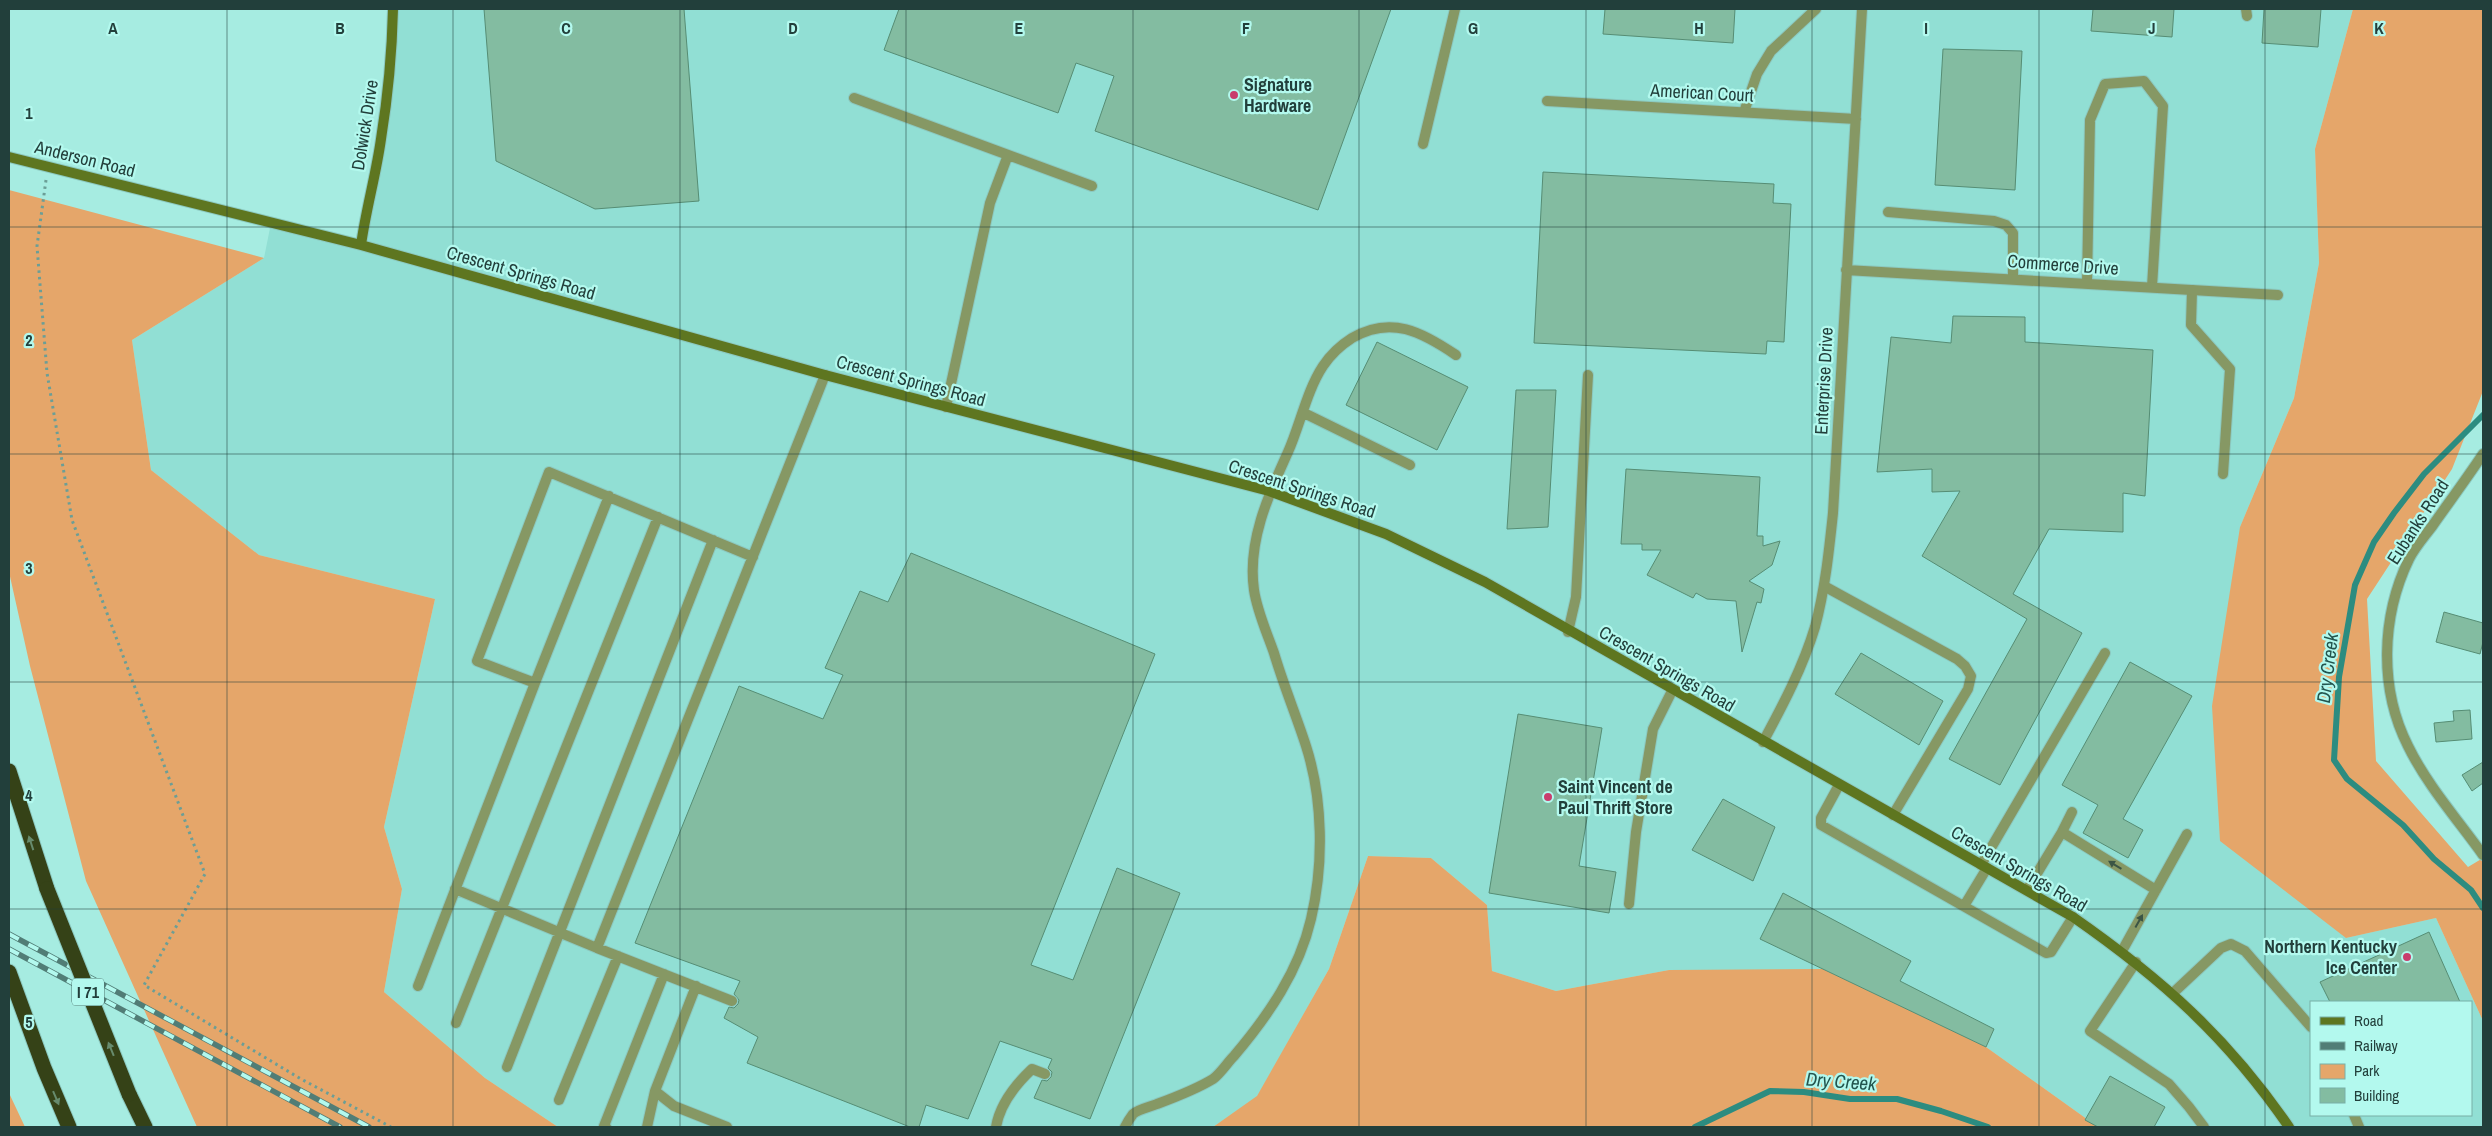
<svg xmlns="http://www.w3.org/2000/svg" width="2492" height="1136" font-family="'Archivo Narrow',sans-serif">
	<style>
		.built { fill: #91dfd4; fill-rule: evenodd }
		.green { fill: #e5a66a }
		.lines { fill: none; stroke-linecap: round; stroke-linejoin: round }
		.stream { stroke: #2c8c80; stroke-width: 6 }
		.building { fill: #83bca1; stroke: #568d74 }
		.lane-casing { stroke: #8cc9c0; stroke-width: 12 }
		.street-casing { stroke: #8cc9c0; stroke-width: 12 }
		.secondary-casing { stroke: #8cc9c0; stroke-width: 12 }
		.highway-casing { stroke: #8cc9c0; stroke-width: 17 }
		.path { stroke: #6b9e96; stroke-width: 3; stroke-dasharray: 2.5 4; stroke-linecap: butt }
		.lane { stroke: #869864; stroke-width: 10 }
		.street { stroke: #869864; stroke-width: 10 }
		.secondary { stroke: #5e7620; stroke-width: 10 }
		.highway { stroke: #354217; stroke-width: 15 }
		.rail-casing { stroke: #517d76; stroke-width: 5.5 }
		.rail { stroke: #b3f9ee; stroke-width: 4; stroke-dasharray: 11; stroke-linecap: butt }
		.highway-bridge-casing { stroke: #8cc9c0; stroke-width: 17; stroke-linecap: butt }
		.highway-bridge { stroke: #354217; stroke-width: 15 }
		.oneway { fill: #678b6d }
		.oneway2 { fill: #3b5545 }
		.grid { fill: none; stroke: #223f3b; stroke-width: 1; stroke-opacity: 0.55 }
		.poi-dot { fill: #c93d6d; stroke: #b3f9ee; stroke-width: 2 }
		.labels { text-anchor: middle; stroke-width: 4.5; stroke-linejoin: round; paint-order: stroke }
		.shield { fill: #b3f9ee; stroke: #4e7771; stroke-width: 1 }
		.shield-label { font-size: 16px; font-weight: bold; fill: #223f3b }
		.poi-label { font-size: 18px; font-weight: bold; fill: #223f3b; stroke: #b3f9ee; text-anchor: start }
		.street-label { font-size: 18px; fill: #223f3b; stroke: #b3f9ee }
		.water-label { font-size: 19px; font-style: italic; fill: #23554e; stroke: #b3f9ee }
		.grid-label { font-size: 16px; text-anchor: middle; font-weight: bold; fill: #223f3b; stroke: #b3f9ee; stroke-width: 4.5; stroke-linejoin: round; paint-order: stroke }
	</style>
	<rect width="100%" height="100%" fill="#a6ece1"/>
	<path class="built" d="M393 9H2353L2315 149 2319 263 2294 398 2240 527 2346 938 2436 918 2483 1021V1127H2098L1986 1047 1669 970 1556 991 1492 971 1487 905 1431 858 1368 856 1329 969 1257 1097 1213 1127H558L485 1078 384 992 402 889 384 827 435 599 259 555 151 470 132 340 264 258 271 223 361 245 381 141ZM2311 1002H2471V1115H2311Z"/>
	<path class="green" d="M2353 9H2483V391L2452 469 2367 599 2376 761 2468 867 2483 858V1021L2436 918 2346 938 2220 841 2212 706 2240 527 2294 398 2319 263 2315 149Z
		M9 190 264 258 132 340 151 470 259 555 435 599 384 827 402 889 384 992 485 1078 558 1127H197L86 881 30 666 9 572Z
		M1368 856 1431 858 1487 905 1492 971 1556 991 1669 970 1823 969 1986 1047 2098 1127H1213L1257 1096 1329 969Z
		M9 1093 25 1127H9Z"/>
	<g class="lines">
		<path class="stream" d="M2483 415 2424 474 2394 513 2374 542 2355 585 2339 677 2334 760 2347 779 2403 825 2434 859 2471 890 2483 908
			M1695 1127 1770 1091 1804 1092 1850 1099H1897L1941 1111 1988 1127"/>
	</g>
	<path class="building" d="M484 9H684L699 201 595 209 496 161Z
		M899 9H1391L1318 210 1095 131 1114 76 1076 63 1058 113 884 50Z
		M1605 9H1735L1733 43 1603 34Z
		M2093 9H2174L2172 37 2091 31Z
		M2264 9H2321L2318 47 2262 43Z
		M1943 49 2022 51 2015 190 1935 185Z
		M1543 172 1774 184 1773 203 1791 204 1784 342 1767 341 1766 354 1534 343Z
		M1953 316 2025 317V342L2153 350 2145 496 2123 493V532L2049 529 2013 594 2082 633 2000 785 1949 759 2027 619 1922 556 1960 491 1932 492V469L1877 472 1891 337 1951 343Z
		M1377 342 1468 387 1437 450 1346 405Z
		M1516 390H1556L1548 527 1507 529Z
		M1626 469 1760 477 1757 536H1763V546L1780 541 1772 565 1749 581 1764 589 1761 603 1757 602 1742 652 1736 601 1707 599 1696 593 1693 598 1647 575 1661 550H1642V544H1621Z
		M911 553 1155 654 1031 965 1073 980 1117 868 1180 893 1090 1119 1034 1098 1042 1080 1047 1081 1051 1077 1052 1072 1048 1068 1052 1059 1000 1041 968 1119 926 1105 919 1127H910L747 1063 758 1037 724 1018 729 1007 734 1008 738 1004 739 1000 734 994 740 981 635 943 739 686 823 719 843 675 825 668 860 591 888 602Z
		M2444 612 2483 623V642L2480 654 2436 642Z
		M1861 653 1943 701 1919 745 1835 694Z
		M2130 662 2192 696 2123 819 2143 830 2128 858 2083 833 2098 805 2062 785Z
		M2470 710 2472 739 2436 742 2434 723 2454 721 2453 711Z
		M1518 714 1602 728 1579 866 1616 872 1609 913 1489 893Z
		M2483 762V783L2472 791 2462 775Z
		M1723 799 1775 827 1753 881 1692 850Z
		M1783 893 1911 961 1900 981 1994 1029 1986 1047 1760 939Z
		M2429 932 2460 1002H2330L2320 982Z
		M2110 1076 2165 1107 2154 1127H2098L2085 1120Z"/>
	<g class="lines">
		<g class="lane-casing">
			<path id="lane" d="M2246 9 2247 16
				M854 98 1092 186
				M1744 112 1757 74 1771 51 1816 9
				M1423 144 1455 9
				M1888 212 1994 221 2006 225 2013 233V278
				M2087 283 2090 120 2105 84 2144 81 2163 106 2152 287
				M2192 290 2191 325 2230 369 2223 474
				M946 407 990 203 1008 155
				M1304 413 1410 465
				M1824 586 1957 659 1965 666 1971 676 1968 689 1893 815
				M1568 632 1576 597 1588 375
				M535 683 609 496
				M1839 785 1821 818V825L2046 953 2051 952 2073 917
				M2062 832 2072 812
				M1981 865 2105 653
				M455 889 597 948
				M2027 890 2062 832 2156 890
				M1629 904 1636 832 1653 729 1672 691
				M1964 906 1987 868
				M2122 951 2187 834
				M2136 962 2090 1031 2169 1084 2189 1107 2204 1127
				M418 986 535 683 477 661 549 472 753 557
				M696 986 655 1091 674 1106 727 1127
				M2173 993 2221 948 2231 944 2245 951 2311 1027
				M732 1001 597 948 825 375
				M456 1023 658 517
				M507 1067 713 540
				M559 1100 618 956
				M2354 1115 2359 1127
				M606 1127 604 1126 664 974
				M647 1127 655 1091
				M996 1127C1000 1104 1015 1085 1032 1069L1045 1074
				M1125 1127C1127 1123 1130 1118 1133 1114 1139 1109 1150 1107 1157 1104 1176 1097 1195 1090 1213 1079 1221 1073 1227 1063 1234 1056 1268 1016 1299 971 1311 919 1324 864 1323 799 1306 746 1296 715 1283 684 1274 653 1267 633 1257 611 1254 590 1247 541 1269 494 1288 452 1300 425 1307 390 1323 366 1331 354 1341 345 1352 338 1391 315 1422 332 1456 355"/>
		</g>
		<g class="street-casing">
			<path id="street" d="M1547 101 1856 119
				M1846 270 2278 295
				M2483 454C2467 478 2450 501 2433 525 2425 536 2415 547 2409 559 2381 617 2379 689 2408 746 2427 785 2458 820 2483 855
				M1763 742C1783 705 1803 667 1815 627 1825 590 1829 551 1833 513L1862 9"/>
		</g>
		<g class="secondary-casing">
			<path id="secondary" d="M9 157 361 245 825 375 1269 491 1386 534 1485 582 2073 917C2162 979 2227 1037 2289 1127
				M361 245C366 209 376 175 381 139 388 96 392 53 393 9"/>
		</g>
		<g class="highway-casing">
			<path id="highway" d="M9 771 47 889
				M9 972 44 1068 69 1127
				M129 1094 145 1127"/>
		</g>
		<path class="path" d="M46 180 37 246 47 373 72 520 205 874 144 985 301 1079 391 1127"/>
		<use href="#lane" class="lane"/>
		<use href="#street" class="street"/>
		<use href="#secondary" class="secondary"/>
		<use href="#highway" class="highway"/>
		<g class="rail-casing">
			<path id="rail" d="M9 934 369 1127
				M9 949 340 1127"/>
		</g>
		<use href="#rail" class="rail"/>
		<g class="highway-bridge-casing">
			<path id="highway-bridge" d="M47 889 129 1094"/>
		</g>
		<use href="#highway-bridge" class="highway-bridge"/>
	</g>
	<defs><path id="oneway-solid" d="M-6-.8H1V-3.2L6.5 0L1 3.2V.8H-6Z" transform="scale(1.25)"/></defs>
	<g class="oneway">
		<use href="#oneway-solid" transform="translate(31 843) rotate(-108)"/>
		<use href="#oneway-solid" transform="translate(111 1049) rotate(-112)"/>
		<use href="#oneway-solid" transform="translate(56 1098) rotate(67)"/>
	</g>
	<g class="oneway2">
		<use href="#oneway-solid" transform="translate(2115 865) rotate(-149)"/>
		<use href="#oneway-solid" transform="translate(2139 921) rotate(-61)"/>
	</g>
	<path class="grid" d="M227 9V1127M453 9V1127M680 9V1127M906 9V1127M1133 9V1127M1359 9V1127M1586 9V1127M1812 9V1127M2039 9V1127M2265 9V1127M9 227H2483M9 454H2483M9 682H2483M9 909H2483"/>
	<g class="poi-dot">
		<circle cx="1234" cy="95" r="5"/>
		<circle cx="1548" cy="797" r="5"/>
		<circle cx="2407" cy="957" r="5"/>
	</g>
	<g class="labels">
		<rect class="shield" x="72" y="978.5" width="32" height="27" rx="4"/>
		<g class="shield-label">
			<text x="88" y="998">I 71</text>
		</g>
		<g class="poi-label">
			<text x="1244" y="91">Signature<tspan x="1244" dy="21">Hardware</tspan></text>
			<text x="1558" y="793">Saint Vincent de<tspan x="1558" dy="21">Paul Thrift Store</tspan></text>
			<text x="2397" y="953" text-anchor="end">Northern Kentucky<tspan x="2397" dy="21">Ice Center</tspan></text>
		</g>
		<g class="street-label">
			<text transform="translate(1702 93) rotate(3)" y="6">American Court</text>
			<text transform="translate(365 125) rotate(-81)" y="6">Dolwick Drive</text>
			<text transform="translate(85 159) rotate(14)" y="6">Anderson Road</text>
			<text transform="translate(2063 265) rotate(4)" y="6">Commerce Drive</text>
			<text transform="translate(521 273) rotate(16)" y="6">Crescent Springs Road</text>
			<text transform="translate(911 381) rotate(15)" y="6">Crescent Springs Road</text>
			<text transform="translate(1824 381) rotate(-87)" y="6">Enterprise Drive</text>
			<text transform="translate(1302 489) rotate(18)" y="6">Crescent Springs Road</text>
			<text transform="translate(2418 522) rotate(-57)" y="6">Eubanks Road</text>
			<text transform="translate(1667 669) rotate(30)" y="6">Crescent Springs Road</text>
			<text transform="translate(2019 869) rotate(30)" y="6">Crescent Springs Road</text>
		</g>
		<g class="water-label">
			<text transform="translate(2327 668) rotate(-83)" y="7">Dry Creek</text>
			<text transform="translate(1841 1081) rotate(4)" y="7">Dry Creek</text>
		</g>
	</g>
	<g class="grid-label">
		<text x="113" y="34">A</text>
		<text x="340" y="34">B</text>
		<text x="566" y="34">C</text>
		<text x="793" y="34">D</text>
		<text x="1019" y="34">E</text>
		<text x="1246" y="34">F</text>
		<text x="1473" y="34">G</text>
		<text x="1699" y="34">H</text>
		<text x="1926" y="34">I</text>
		<text x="2152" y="34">J</text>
		<text x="2379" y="34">K</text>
		<text x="29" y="119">1</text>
		<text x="29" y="346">2</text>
		<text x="29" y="574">3</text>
		<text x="29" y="801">4</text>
		<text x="29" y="1028">5</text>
	</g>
	<rect width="2492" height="1136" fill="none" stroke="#223f3b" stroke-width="20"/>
	<rect x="2310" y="1001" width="162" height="115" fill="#b3f9ee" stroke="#79afa6"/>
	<rect x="2320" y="1017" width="25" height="8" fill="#5e7620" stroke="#79afa6"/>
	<text x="2354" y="1026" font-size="15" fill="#223f3b">Road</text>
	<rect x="2320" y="1042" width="25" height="8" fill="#517d76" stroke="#79afa6"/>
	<text x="2354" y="1051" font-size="15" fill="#223f3b">Railway</text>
	<rect x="2320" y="1064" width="25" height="15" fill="#e5a66a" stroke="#79afa6"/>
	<text x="2354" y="1076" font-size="15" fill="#223f3b">Park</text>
	<rect x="2320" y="1088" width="25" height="15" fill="#83bca1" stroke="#79afa6"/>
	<text x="2354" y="1101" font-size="15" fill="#223f3b">Building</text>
</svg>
